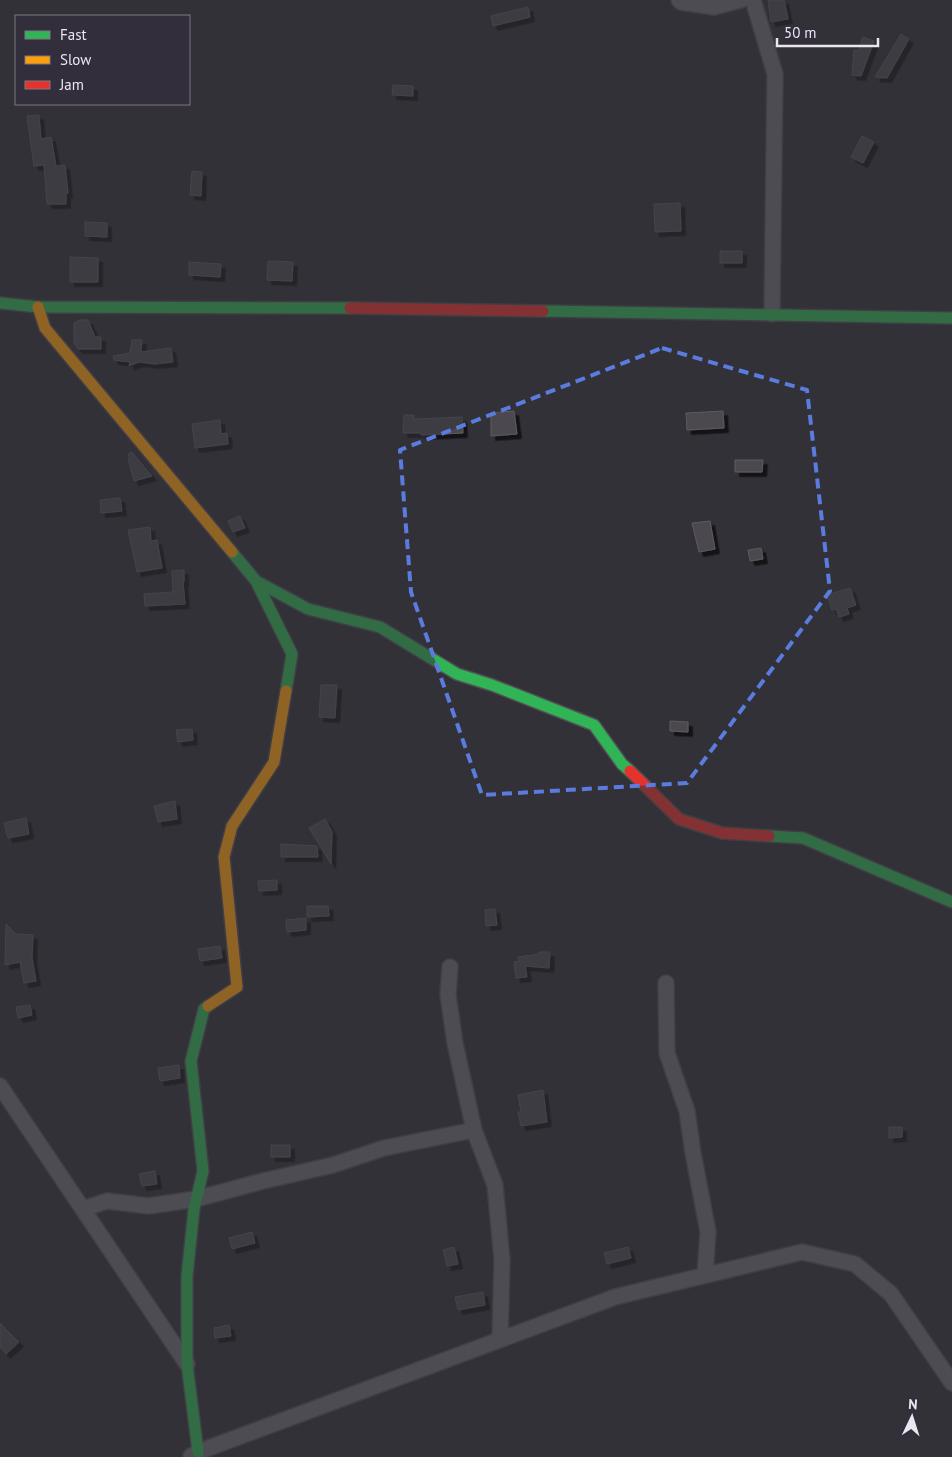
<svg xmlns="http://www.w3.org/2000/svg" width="952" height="1457" font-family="'PT Sans',sans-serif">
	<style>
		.building { fill: #4c4a4f; stroke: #5c5a60; filter: url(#shadow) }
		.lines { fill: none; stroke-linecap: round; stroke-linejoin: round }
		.street-casing { stroke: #514f55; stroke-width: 18 }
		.fast-casing { stroke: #514f55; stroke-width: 14 }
		.slow-casing { stroke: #514f55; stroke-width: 14 }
		.jam-casing { stroke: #514f55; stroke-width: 14 }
		.street { stroke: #6e6d71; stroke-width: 15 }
		.fast { stroke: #30b455; stroke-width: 11 }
		.slow { stroke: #ff9f0a; stroke-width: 11 }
		.jam { stroke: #e5322d; stroke-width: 11 }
		.marked { fill: none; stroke: #5a7cdf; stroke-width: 4; stroke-dasharray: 10 6; stroke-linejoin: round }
	</style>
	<defs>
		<filter id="shadow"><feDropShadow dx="4.5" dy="4.5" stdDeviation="0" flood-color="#0009"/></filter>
	</defs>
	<rect width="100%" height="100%" fill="#333138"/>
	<path class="building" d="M768 0H784L788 19 771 22Z
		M528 7 530 17 493 26 491 16Z
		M901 34 909 39 887 78 875 77Z
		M863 37 874 41 861 76 852 75 854 50 858 51Z
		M393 85 413 86V96L392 95Z
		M39 115 41 139 51 137 56 166 65 165 68 193H66V204H47L44 165 34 166 27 116Z
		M862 136 874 142 863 163 851 157Z
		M192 171 202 172 201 196 190 195Z
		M680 203 681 231 655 232 654 204Z
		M85 222 107 223V237L85 236Z
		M720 251H742V263H720Z
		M70 257 98 258V282H70Z
		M268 261 293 262 292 281 267 280Z
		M189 262 221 264 220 277 189 275Z
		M80 320H88L95 337H101V349H78L74 343V323Z
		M132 340H142L141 352 171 348 173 362 155 364 139 362 129 366 130 362 114 360 113 356 130 353Z
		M514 411 517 434 491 436V413Z
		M723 411 724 428 687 430 686 413Z
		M404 415H414V419L462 417 463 433 421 435V433H403Z
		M220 420 221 434 227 433 228 444 195 448 192 424Z
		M132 452 152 476 134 481 128 459H130L128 454Z
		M735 460H763L762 472H735Z
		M120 498 122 511 101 513 100 500Z
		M240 516 245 528 233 532 228 521Z
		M710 521 715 549 699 552 692 523Z
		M150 527 151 541 157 540 162 568 137 572 128 530Z
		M761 548 763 559 750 561 748 550Z
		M184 570V582H183L185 604 145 606 144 594 173 592 172 571Z
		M850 588 856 605 847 608 849 614 839 617 836 609 832 610 827 595Z
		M321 685H337L335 718 319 717Z
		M670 721 688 722V732L670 731Z
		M192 729 193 740 178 742 176 730Z
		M175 801 177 819 158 822 154 806Z
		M26 818 29 834 8 838 4 823Z
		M325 819 332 832 331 864 309 828Z
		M281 844 317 846 318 857H281Z
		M277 880V890L259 891 258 881Z
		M307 906H328L329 916 307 917Z
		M495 909 497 925 486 926 485 910Z
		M306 918V930L287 932 286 920Z
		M6 924 16 934 33 935 32 958 36 981 24 983 20 962 5 965Z
		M220 946 222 958 200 961 198 949Z
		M539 952H550L549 968 525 966 527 977 516 978 514 962 519 961 518 957 539 954Z
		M30 1005 32 1015 18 1018 16 1007Z
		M179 1065 180 1078 160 1081 158 1068Z
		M543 1090 547 1122 521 1126 518 1112H521L518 1095Z
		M889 1127H902V1137L889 1138Z
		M271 1145H290V1157H271Z
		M155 1171 157 1184 142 1186 139 1174Z
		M252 1232 255 1243 232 1249 229 1238Z
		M454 1247 458 1264 447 1266 443 1250Z
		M628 1247 631 1258 607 1264 604 1253Z
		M483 1292 485 1305 458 1310 455 1297Z
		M0 1323 19 1342 6 1354 0 1347Z
		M229 1325 231 1336 215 1338 214 1328Z"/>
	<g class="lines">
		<g class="street-casing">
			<path id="street" d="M679 0 681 2 714 7 741 0
				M753 0 775 74 772 314
				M450 967 448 995 455 1043 474 1130 495 1185 502 1260 500 1340
				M666 983 667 1053 687 1111 693 1153 708 1232 705 1275
				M0 1086 187 1364
				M83 1209 107 1201 149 1206 196 1199 263 1181 333 1165 384 1148 474 1130
				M191 1456 198 1452 615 1297 802 1252 855 1264 891 1294 952 1383"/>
		</g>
		<g class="fast-casing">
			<path id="fast" d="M0 303 38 307 350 308
				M543 311 952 318
				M232 552 256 581 308 609 380 627 457 674 492 685 594 725 622 764 630 771
				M256 581 292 654 286 691
				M769 836 803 838 952 902
				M198 1452 187 1364V1276L194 1209 203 1171 191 1061 204 1009 208 1006"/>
		</g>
		<g class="slow-casing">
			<path id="slow" d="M38 307 45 328 232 552
				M208 1006 237 987 224 857 232 826 274 762 286 691"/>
		</g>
		<g class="jam-casing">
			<path id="jam" d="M350 308 543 311
				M630 771 679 819 722 833 769 836"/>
		</g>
		<use href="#street" class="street"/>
		<use href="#fast" class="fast"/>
		<use href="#slow" class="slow"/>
		<use href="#jam" class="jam"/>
	</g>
	<path d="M0 0H952V1457H0ZM662 348 807 390 830 591 687 783 482 795 411 592 400 450Z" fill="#333138" fill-opacity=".55" fill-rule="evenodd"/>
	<path class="marked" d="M662 348 807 390 830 591 687 783 482 795 411 592 400 450Z"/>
	<rect x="15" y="15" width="175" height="90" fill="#322e3b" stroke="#7c7883"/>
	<rect x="25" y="31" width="25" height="8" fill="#30b455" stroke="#7c7883"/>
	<text x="60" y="40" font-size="15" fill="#eae7f0">Fast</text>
	<rect x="25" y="56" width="25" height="8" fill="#ff9f0a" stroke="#7c7883"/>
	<text x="60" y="65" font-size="15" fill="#eae7f0">Slow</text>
	<rect x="25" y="81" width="25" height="8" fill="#e5322d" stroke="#7c7883"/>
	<text x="60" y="90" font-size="15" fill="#eae7f0">Jam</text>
	<g transform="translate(912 1417) rotate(4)" stroke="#322e3b" stroke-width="4" paint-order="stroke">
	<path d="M0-4L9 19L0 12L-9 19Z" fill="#eae7f0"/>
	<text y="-8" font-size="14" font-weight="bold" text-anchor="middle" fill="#eae7f0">N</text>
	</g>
	<path d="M777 38v8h101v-8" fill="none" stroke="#eae7f0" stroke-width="2.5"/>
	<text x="784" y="38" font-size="15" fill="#eae7f0" stroke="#322e3b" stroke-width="4" paint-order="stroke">50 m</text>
</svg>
